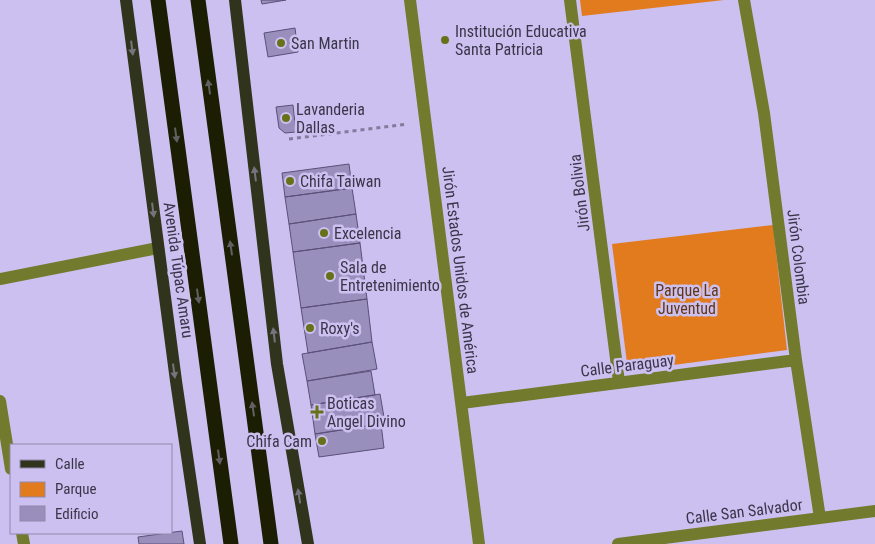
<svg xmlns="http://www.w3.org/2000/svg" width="875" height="544" font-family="'Roboto Condensed',sans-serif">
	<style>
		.green { fill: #e27b1e }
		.building { fill: #998fbc; stroke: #5b5079 }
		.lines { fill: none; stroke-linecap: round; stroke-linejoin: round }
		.path { stroke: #827b9c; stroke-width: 3; stroke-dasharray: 4 4; stroke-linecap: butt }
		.minor { stroke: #727b2d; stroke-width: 12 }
		.major { stroke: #31341d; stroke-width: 12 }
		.highway { stroke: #1b1e03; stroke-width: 15 }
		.oneway { fill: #76737c }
		.oneway2 { fill: #615f62 }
		.poi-dot { fill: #677119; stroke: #cbc0f0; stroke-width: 2 }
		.labels { text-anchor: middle; stroke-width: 5; stroke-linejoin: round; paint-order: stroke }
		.poi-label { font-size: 16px; fill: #3a3649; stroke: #cbc0f0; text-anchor: start }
		.street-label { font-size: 16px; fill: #3a3649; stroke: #cbc0f0 }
		.park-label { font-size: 16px; fill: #623613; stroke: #cbc0f0 }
	</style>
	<rect width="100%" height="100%" fill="#cbc0f0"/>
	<path class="green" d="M580 0H724L582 16Z
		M773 225 787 350 628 371 612 244Z"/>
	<path class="building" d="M261 0H286L262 4Z
		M295 28 298 52 268 57 264 33Z
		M293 105 296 132 285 133 279 128 276 107Z
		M349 164 352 188 285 197 282 173Z
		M352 188 356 214 289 224 285 197Z
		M356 214 360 243 293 252 289 224Z
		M360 243 367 299 301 308 293 252Z
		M367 299 372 342 308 353 301 308Z
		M372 342 377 369 307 381 302 354Z
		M371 371 375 395 311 405 307 381Z
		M380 394 385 423 315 434 311 405Z
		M381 424 384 448 319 457 315 434Z
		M182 531 184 544H139L138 537Z"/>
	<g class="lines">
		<path class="path" d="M289 139 408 124"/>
		<path class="minor" d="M410 0 479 544
			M570 0 619 382
			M744 0 764 113 796 360 820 518
			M0 279 158 248
			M0 401 11 469
			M462 403 796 360
			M22 533 24 544
			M618 544 875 511"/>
		<path class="major" d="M126 0 176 381 200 544
			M235 0 277 364 308 544"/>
		<path class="highway" d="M158 0 231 544
			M198 0 271 544"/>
	</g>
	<defs><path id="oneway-solid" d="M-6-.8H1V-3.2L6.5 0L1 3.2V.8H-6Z" transform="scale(1.25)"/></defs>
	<g class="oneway">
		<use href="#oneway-solid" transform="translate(132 48) rotate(83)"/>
		<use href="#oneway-solid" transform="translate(255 174) rotate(-97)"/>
		<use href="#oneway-solid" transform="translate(153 210) rotate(83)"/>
		<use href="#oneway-solid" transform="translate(274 335) rotate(-97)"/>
		<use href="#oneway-solid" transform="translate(174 371) rotate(82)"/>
		<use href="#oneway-solid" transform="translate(299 496) rotate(-99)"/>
	</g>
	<g class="oneway2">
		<use href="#oneway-solid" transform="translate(209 87) rotate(-98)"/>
		<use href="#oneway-solid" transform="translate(176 135) rotate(82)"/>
		<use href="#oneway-solid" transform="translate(231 248) rotate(-98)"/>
		<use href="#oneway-solid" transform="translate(198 296) rotate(82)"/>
		<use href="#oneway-solid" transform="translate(253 409) rotate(-98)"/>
		<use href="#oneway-solid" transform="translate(219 457) rotate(82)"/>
	</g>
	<g class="poi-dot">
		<circle cx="445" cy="40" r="5"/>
		<circle cx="281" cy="43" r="5"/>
		<circle cx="286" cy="118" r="5"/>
		<circle cx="290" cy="181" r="5"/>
		<circle cx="324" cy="233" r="5"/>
		<circle cx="330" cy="276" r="5"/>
		<circle cx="310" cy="328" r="5"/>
		<path d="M314.5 404.5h5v5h5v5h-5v5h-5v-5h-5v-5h5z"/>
		<circle cx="322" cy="441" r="5"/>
	</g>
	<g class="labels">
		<g class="poi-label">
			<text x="455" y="37">Institución Educativa<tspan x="455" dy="18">Santa Patricia</tspan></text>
			<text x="291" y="49">San Martin</text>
			<text x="296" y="115">Lavanderia<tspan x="296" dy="18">Dallas</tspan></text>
			<text x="300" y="187">Chifa Taiwan</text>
			<text x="334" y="239">Excelencia</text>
			<text x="340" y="273">Sala de<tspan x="340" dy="18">Entretenimiento</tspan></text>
			<text x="320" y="334">Roxy's</text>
			<text x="327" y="409">Boticas<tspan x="327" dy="18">Angel Divino</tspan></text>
			<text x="312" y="447" text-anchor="end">Chifa Cam</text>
		</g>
		<g class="street-label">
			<text transform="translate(579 193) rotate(-97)" y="6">Jirón Bolivia</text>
			<text transform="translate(799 257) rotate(83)" y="6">Jirón Colombia</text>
			<text transform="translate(179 270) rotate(82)" y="6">Avenida Túpac Amaru</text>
			<text transform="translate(461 270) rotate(83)" y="6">Jirón Estados Unidos de América</text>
			<text transform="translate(627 365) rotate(-7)" y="6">Calle Paraguay</text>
			<text transform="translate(744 511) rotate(-7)" y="6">Calle San Salvador</text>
		</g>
		<g class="park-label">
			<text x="687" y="296">Parque La<tspan x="687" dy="18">Juventud</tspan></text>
		</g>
	</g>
	<rect x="10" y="444" width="162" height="90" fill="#cbc0f0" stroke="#9189ad"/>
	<rect x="20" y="460" width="25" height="8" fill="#31341d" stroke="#9189ad"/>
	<text x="55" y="469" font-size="15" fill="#3a3649">Calle</text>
	<rect x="20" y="482" width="25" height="15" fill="#e27b1e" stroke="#9189ad"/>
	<text x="55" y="494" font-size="15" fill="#3a3649">Parque</text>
	<rect x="20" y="506" width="25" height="15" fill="#998fbc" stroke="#9189ad"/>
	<text x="55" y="519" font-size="15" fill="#3a3649">Edificio</text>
</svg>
